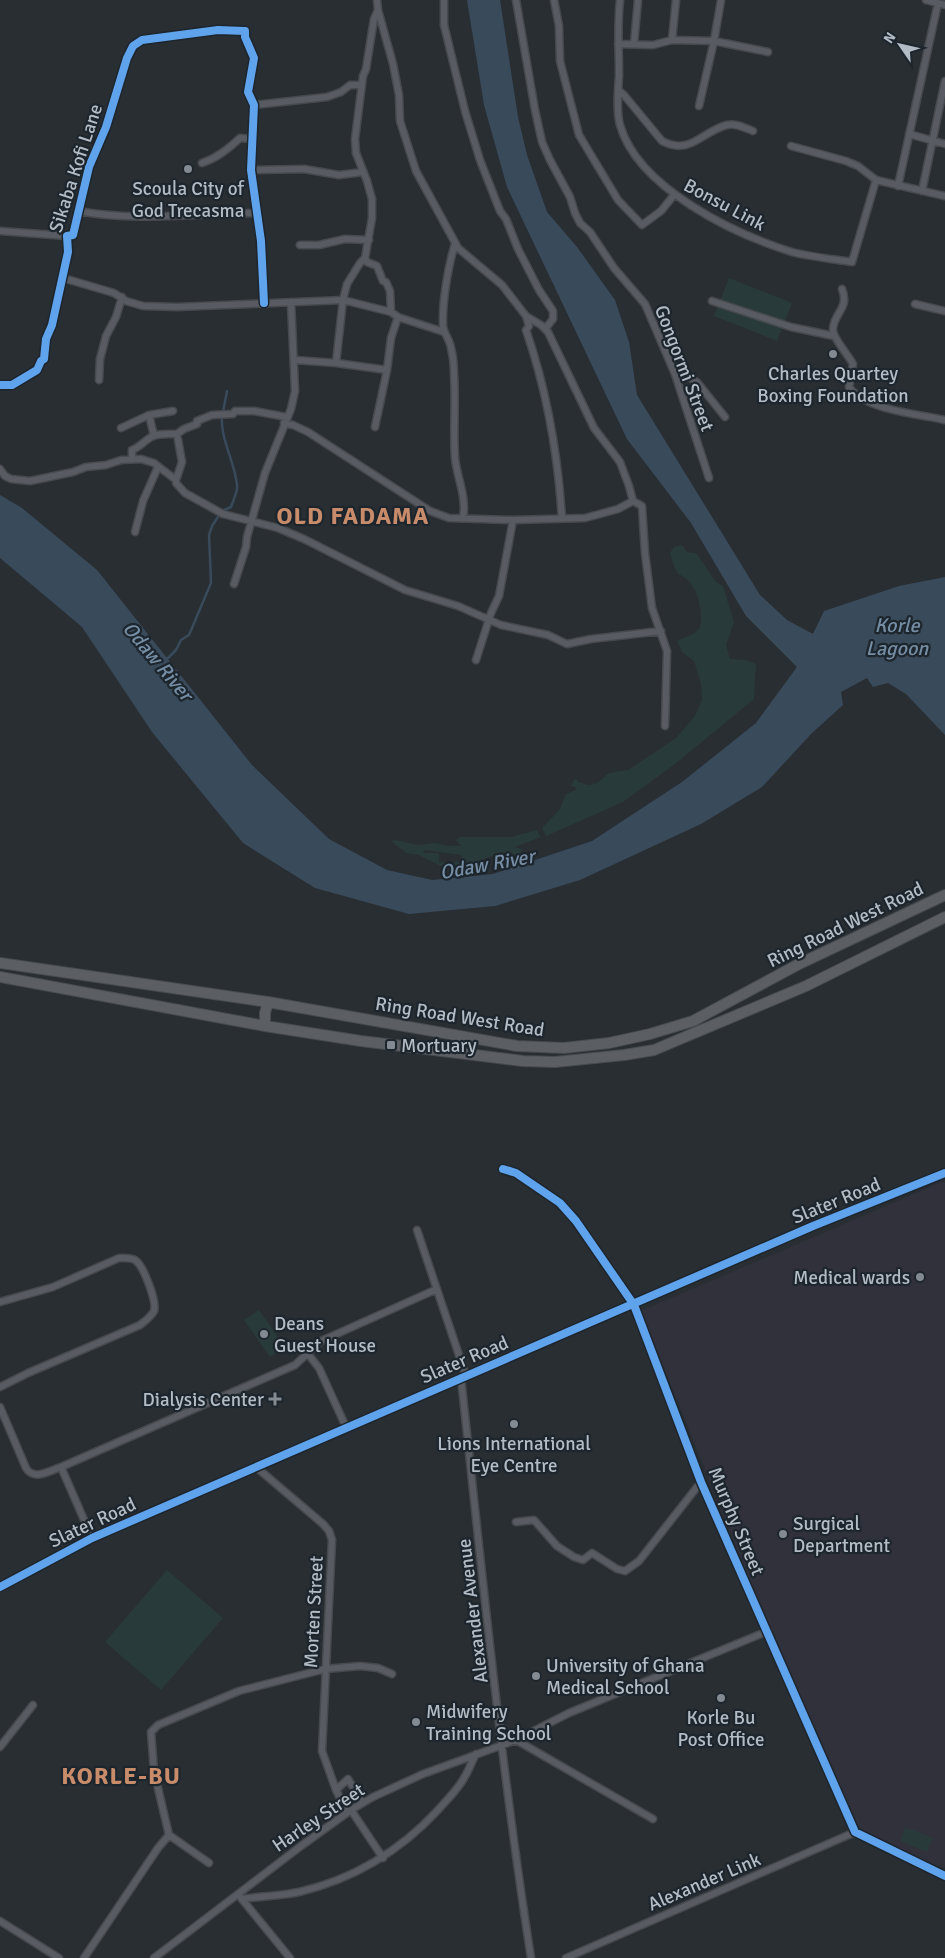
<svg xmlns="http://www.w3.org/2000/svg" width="945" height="1958" font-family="Signika,sans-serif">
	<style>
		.medical { fill: #31313c }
		.green { fill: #293a3a }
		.water { fill: #394a5b }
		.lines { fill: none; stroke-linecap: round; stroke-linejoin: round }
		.stream { stroke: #394a5b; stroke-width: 2.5 }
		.minor-casing { stroke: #464a4e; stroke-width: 9 }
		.primary-casing { stroke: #464b50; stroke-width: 12 }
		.minor { stroke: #585c62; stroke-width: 6 }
		.primary { stroke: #5b5f63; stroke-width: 10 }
		.cycleway-casing { stroke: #1d252d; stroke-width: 11 }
		.cycleway { stroke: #60a3ed; stroke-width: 8 }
		.poi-dot { fill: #838a91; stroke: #1d252d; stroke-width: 2 }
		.labels { text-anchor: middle; stroke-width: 4.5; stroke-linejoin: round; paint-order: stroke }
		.street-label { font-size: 19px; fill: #b3bbc4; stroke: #1d252d }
		.poi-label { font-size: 19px; fill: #b3bbc4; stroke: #1d252d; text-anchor: start }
		.water-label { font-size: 20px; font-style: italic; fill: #768ea5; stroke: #1d252d }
		.district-label { font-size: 24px; font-weight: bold; letter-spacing: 1px; fill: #c88c6a; stroke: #1d252d }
	</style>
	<rect width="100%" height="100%" fill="#292e33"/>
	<path class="medical" d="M942 1182 945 1183V1868L865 1838 848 1822 641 1311Z"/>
	<path class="green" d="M729 278 792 303 777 341 714 316Z
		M682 545 687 552 696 553 716 582 723 586 734 622 726 645 730 659 746 660 756 664 754 699 675 764 623 802 546 836 542 828 560 809 566 794 576 790 575 787 571 786 574 780 577 779 578 782 589 785 597 783 609 773 628 770 676 738 695 716 702 700 701 684 694 661 682 652 677 641 693 634 700 628C703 609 698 581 678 574L674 566 670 553 674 547Z
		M537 830 541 837 515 847 522 849C519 864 502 854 493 856 485 857 477 864 470 868L464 862 461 855 425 850 423 853H439V862L453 863 457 861 463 865 461 868 443 867 419 855 406 853 391 841 395 840 418 845 435 843 448 846H462L456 840 460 837H511Z
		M259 1310 285 1347 270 1357 244 1320Z
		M167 1570 223 1618 161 1690 105 1642Z
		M905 1827 933 1838 927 1852 900 1841Z"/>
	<path class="water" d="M467 0H500L518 117 527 155 547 212 577 247 615 300 629 342 637 395 760 595 787 620 813 634 824 611 899 586 945 577V735L906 694 888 683 873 687 867 678 841 692 843 705 812 733 762 787 701 824 580 880 495 906 409 914 315 888 243 843 152 732 82 627 0 558V495L22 508 97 570 252 765 329 839 387 870 432 880 493 874 592 841 682 782 756 723 797 667 746 616 691 523 627 439 507 187 484 105Z"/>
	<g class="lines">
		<path class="stream" d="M223 412 227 391
			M222 511 231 507C233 501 238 491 237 485 235 462 220 439 222 416
			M166 660 176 650 181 640 189 635 211 583 209 535 212 526 220 514"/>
		<g class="minor-casing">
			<path id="minor" d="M377 0 378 10 393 64 399 95 400 121 416 171 458 248 502 285 526 316 529 326 526 330C547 391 558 455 562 519
				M444 0V25L465 111 480 160 500 211 506 219 518 249 539 290 553 311V319L545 329
				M516 0 535 110 542 142 550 160 570 197 575 213 580 223 590 232 614 268 645 304 675 374 709 478
				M554 0 559 26 560 61 579 135 618 200 642 225 661 211 674 195
				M620 0C617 26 619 50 619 76 618 91 616 110 620 125 638 188 734 234 792 252 811 257 832 259 852 262L876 180
				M926 0 945 5
				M672 40 676 0
				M618 44 653 45 672 40 714 41 721 0
				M634 44 638 0
				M618 90 624 95 662 141C691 156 702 131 727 125 736 123 745 128 753 131
				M254 105 327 97 341 92 350 85H362
				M699 106 714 41 768 52
				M909 134 945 144
				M791 146 846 161 858 166 876 180 945 196
				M202 163C217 158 228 149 240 138L252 139
				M251 170 304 169 339 175 363 172
				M898 186 938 3
				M922 191 945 81
				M78 211C137 222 197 213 257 213
				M0 231 67 236
				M455 244C448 266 442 303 443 326 444 334 450 340 451 348 453 356 454 365 454 374 456 402 453 430 455 458 457 478 467 497 463 518
				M300 245H319L345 239 369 240
				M365 258 367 262 377 266 383 281 386 282 390 291 391 312
				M63 278 114 293 126 301 143 306 177 307 343 300 391 312 398 317 444 332
				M842 289C850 309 833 313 833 330 833 338 849 356 853 364L849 387C865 410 918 414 945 420
				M712 301 791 327 834 336
				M915 304 945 311
				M526 316 541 325 548 332 594 428 620 462 629 486 633 501 642 506 645 553 652 608 667 651 665 726
				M295 360 336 363 387 370
				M336 363 343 300 347 284 360 263 365 258 372 218V199L367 181 356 153 355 139 363 76 366 69 374 19 378 10
				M672 367 697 382 725 417
				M99 380 100 359 106 336 116 317 122 297
				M0 385H12L37 370 41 361 44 359 46 339 52 325 68 252 67 236 73 235 89 167 106 127 127 58 133 46 142 40 218 30 245 31V37L254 58 248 92 254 105 251 170 261 241 264 303
				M284 423 293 425 308 432 430 511 449 518 513 520 585 518 618 509 633 501
				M375 427 387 370 391 338 398 317
				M121 428 149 415
				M154 436 149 415 173 411
				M132 459V450C140 447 145 440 153 436 160 433 169 434 177 434
				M0 469 5 476 11 479 30 481 73 472 86 467 106 465 121 460 141 459 154 463 176 480V483L185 493 223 514 278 528 304 539 405 590 458 606 501 625 548 635 567 644 591 639 661 631
				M176 480 182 462 177 434 184 429 197 424V421L212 415 233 414 235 411H254L286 417
				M135 532 143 501 158 467
				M234 584 246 547 247 537 265 473 291 409 295 391 291 302
				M476 660 491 613 499 596 513 520
				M503 1169 516 1173 560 1203 576 1221 634 1305 701 1482 855 1832 945 1876
				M417 1230 466 1376
				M0 1302 53 1287 119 1258C125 1258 130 1257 135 1260 144 1266 157 1302 154 1311 151 1317 145 1321 140 1325L28 1373 0 1387
				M308 1354 319 1368 346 1427
				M461 1378C482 1572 501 1766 531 1958
				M0 1407 26 1468C34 1481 49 1471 61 1467L295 1365 321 1341 437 1289
				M61 1467 92 1538
				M256 1467 323 1524 329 1531 332 1540 322 1751 336 1790 347 1812
				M516 1522 534 1520 557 1546 574 1557 583 1560 592 1553 617 1569 625 1571 639 1561 701 1482
				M0 1587 92 1538 813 1226 945 1173
				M516 1740 653 1819
				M0 1747 33 1705
				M336 1790 348 1779 363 1803
				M351 1810 383 1858
				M209 1863 169 1835 154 1771 151 1732 158 1725 239 1691 325 1669 360 1666 378 1668 392 1674
				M241 1898 290 1958
				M242 1899C261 1896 281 1896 299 1892 354 1879 400 1851 438 1810 447 1800 458 1789 464 1778 469 1770 472 1761 476 1754
				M0 1921 59 1958
				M84 1958 158 1848 169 1835
				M154 1958 301 1846 351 1810 373 1797 423 1774 516 1740 569 1713 768 1631
				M566 1958 855 1832"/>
		</g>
		<g class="primary-casing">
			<path id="primary" d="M0 963 268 1002 517 1046 564 1048 609 1043 650 1034 693 1021 799 964 945 895
				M0 977 265 1026 361 1041 523 1061 555 1062 624 1055 654 1050 806 986 945 917
				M265 1026V1013L268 1002"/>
		</g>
		<use href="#minor" class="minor"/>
		<use href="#primary" class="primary"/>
		<g class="cycleway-casing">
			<path id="cycleway" d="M0 385H12L37 370 41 361 44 359 46 339 52 325 68 252 67 236 73 235 89 167 106 127 127 58 133 46 142 40 218 30 245 31V37L254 58 248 92 254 105 251 170 261 241 264 303
				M503 1169 516 1173 560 1203 576 1221 634 1305 701 1482 855 1832 945 1876
				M0 1587 92 1538 813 1226 945 1173"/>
		</g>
		<use href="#cycleway" class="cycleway"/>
	</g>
	<g class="poi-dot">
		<circle cx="188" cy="169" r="5"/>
		<circle cx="833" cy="354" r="5"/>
		<rect x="386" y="1040" width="10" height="10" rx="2.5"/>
		<circle cx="920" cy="1277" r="5"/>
		<circle cx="264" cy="1334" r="5"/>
		<path d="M272.5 1391.5h5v5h5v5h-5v5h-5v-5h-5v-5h5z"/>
		<circle cx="514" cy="1424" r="5"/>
		<circle cx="783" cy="1534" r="5"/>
		<circle cx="536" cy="1676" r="5"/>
		<circle cx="721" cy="1698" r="5"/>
		<circle cx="416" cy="1722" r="5"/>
	</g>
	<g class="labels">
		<g class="street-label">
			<text transform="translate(75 168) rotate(-72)" y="7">Sikaba Kofi Lane</text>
			<text transform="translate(725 204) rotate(28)" y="7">Bonsu Link</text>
			<text transform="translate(685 368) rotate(69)" y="7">Gongormi Street</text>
			<text transform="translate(845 924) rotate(-26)" y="7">Ring Road West Road</text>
			<text transform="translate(460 1016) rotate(9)" y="7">Ring Road West Road</text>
			<text transform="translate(836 1200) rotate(-22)" y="7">Slater Road</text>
			<text transform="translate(464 1359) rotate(-23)" y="7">Slater Road</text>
			<text transform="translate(737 1521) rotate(67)" y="7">Murphy Street</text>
			<text transform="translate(92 1522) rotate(-25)" y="7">Slater Road</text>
			<text transform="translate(472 1611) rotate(-97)" y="7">Alexander Avenue</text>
			<text transform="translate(313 1612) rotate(-87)" y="7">Morten Street</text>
			<text transform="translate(318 1817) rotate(-34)" y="7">Harley Street</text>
			<text transform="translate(704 1881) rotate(-23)" y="7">Alexander Link</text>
		</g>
		<g class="poi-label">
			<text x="188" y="195" text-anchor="middle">Scoula City of<tspan x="188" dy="22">God Trecasma</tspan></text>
			<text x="833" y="380" text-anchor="middle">Charles Quartey<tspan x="833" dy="22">Boxing Foundation</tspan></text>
			<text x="401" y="1052">Mortuary</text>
			<text x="910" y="1284" text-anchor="end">Medical wards</text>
			<text x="274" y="1330">Deans<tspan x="274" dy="22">Guest House</tspan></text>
			<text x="264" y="1406" text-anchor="end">Dialysis Center</text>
			<text x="514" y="1450" text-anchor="middle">Lions International<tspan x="514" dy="22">Eye Centre</tspan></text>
			<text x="793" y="1530">Surgical<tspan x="793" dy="22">Department</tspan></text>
			<text x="546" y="1672">University of Ghana<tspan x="546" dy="22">Medical School</tspan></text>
			<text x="426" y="1718">Midwifery<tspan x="426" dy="22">Training School</tspan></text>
			<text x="721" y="1724" text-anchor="middle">Korle Bu<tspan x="721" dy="22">Post Office</tspan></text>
		</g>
		<g class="water-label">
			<text x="897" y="632">Korle<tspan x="897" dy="23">Lagoon</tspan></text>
			<text transform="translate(158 661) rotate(50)" y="7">Odaw River</text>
			<text transform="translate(487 864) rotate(-10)" y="7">Odaw River</text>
		</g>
		<g class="district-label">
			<text x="353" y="524">OLD FADAMA</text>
			<text x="121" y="1784">KORLE-BU</text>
		</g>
	</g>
	<g transform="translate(900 45) rotate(304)" stroke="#1d252d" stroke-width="4" paint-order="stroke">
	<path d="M0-4L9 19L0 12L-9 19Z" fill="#b3bbc4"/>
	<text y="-8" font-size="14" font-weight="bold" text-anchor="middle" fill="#b3bbc4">N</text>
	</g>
</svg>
